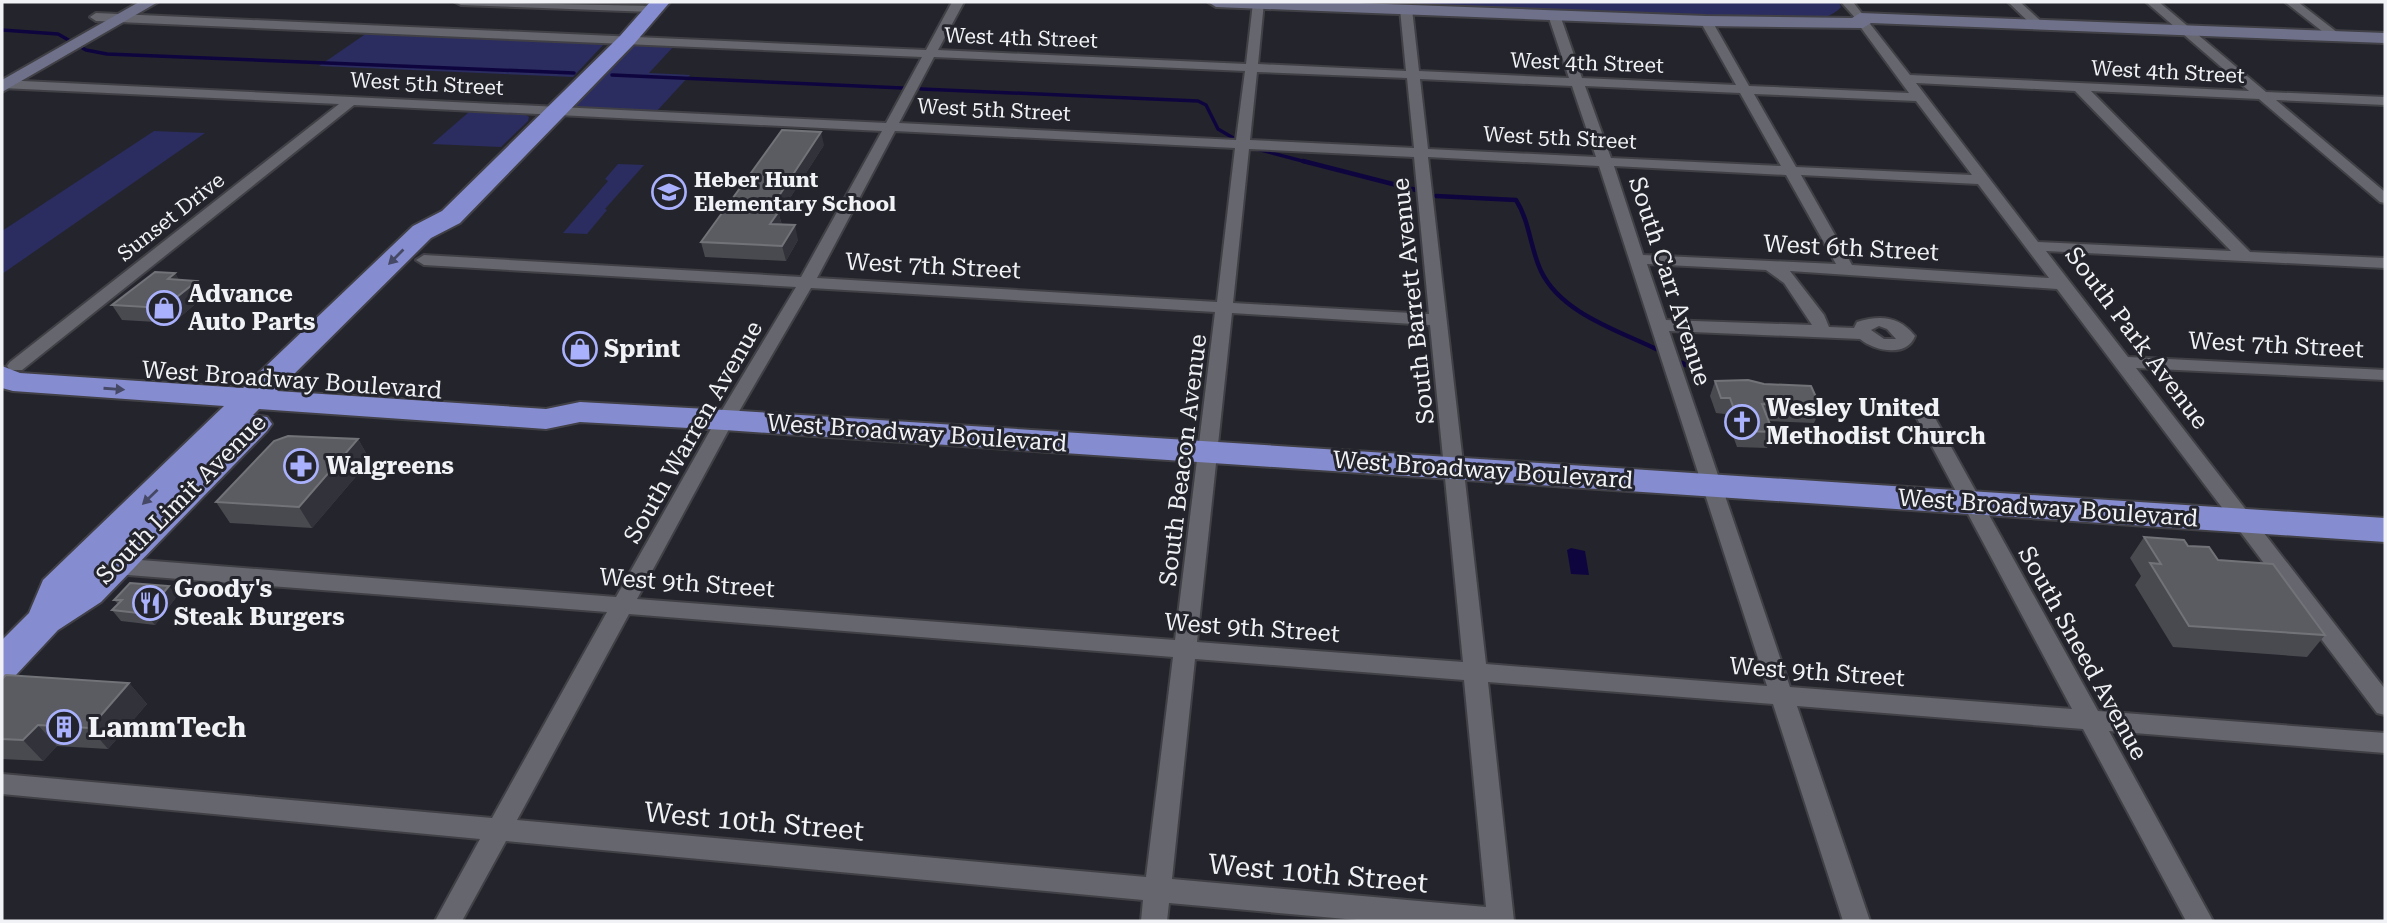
<svg xmlns="http://www.w3.org/2000/svg" width="2387" height="923" font-family="'Roboto Serif',serif">
	<style>
		.green { fill: #2b2c60 }
		.water { fill: #0f053e }
		.lines { fill: none; stroke-linecap: round; stroke-linejoin: round }
		.stream-far2 { stroke: #0f053e; stroke-width: 3.5 }
		.stream-far1 { stroke: #0f053e; stroke-width: 4.5 }
		.stream { stroke: #0f053e; stroke-width: 5 }
		.street-casing { stroke: #404046; stroke-width: 4 }
		.secondary-casing { stroke: #404046; stroke-width: 4 }
		.highway-casing { stroke: #404046; stroke-width: 4 }
		.street { fill: #65666e; fill-rule: evenodd }
		.secondary { fill: #6f718b; fill-rule: evenodd }
		.highway { fill: #868cd0; fill-rule: evenodd }
		.wall { fill: #494a50 }
		.shaded-wall { fill: #32333a }
		.building { fill: #5b5c62; stroke: #727379; stroke-width: 2 }
		.oneway { fill: #464965 }
		.labels { text-anchor: middle; stroke-width: 6; stroke-linejoin: round; paint-order: stroke }
		.far-street-label { font-size: 21px; fill: #f1f2f6; stroke: #24252c }
		.far-poi-label { font-size: 21px; font-weight: bold; fill: #f1f2f6; stroke: #24252c; text-anchor: start }
		.street-label { font-size: 24px; fill: #f1f2f6; stroke: #24252c }
		.poi-label { font-size: 24px; font-weight: bold; fill: #f1f2f6; stroke: #24252c; text-anchor: start }
		.near-poi-label { font-size: 28px; font-weight: bold; fill: #f1f2f6; stroke: #24252c; text-anchor: start }
		.near-street-label { font-size: 28px; fill: #f1f2f6; stroke: #24252c }
	</style>
	<rect width="100%" height="100%" fill="#24252c"/>
	<path class="green" d="M1287 2H1839L1841 7C1825 26 1784 20 1760 20Z
		M367 33 600 43 604 44 573 77 319 66Z
		M636 45 674 46 649 73 690 75 656 112 573 107 574 102 629 47Z
		M469 112 526 115 529 117 528 121 501 147 432 144Z
		M154 131 205 133 2 274V231Z
		M618 164 644 165 605 209 607 210 587 234 563 233 608 181 605 179Z"/>
	<path class="water" d="M1571 548 1585 551 1589 575 1571 574 1567 550Z"/>
	<g class="lines">
		<path class="stream-far2" d="M2 30 58 34 86 50 107 54 574 73
			M612 75 903 88
			M921 89 1198 101 1206 105 1218 129 1235 139
			M1253 148 1310 163"/>
		<path class="stream-far1" d="M1303 161 1416 190
			M1436 196 1516 200C1530 222 1530 248 1541 271 1561 313 1617 330 1656 349"/>
		<path class="stream" d="M1682 363 1686 365"/>
		<g class="street-casing">
			<path id="street" d="M455 2 653 6 659 9 653 12 461 5Z
				M952 2H964L938 50 1246 64 1253 3 1264 2 1258 64 1406 71 1400 9 1406 6 1412 9 1419 71 1569 78 1548 15 1554 12 1560 15 1582 78 1736 85 1700 21 1706 17 1712 21 1749 86 1909 93 1859 25 1858 21 1841 2H1853L1910 75 2249 91 2146 2H2159L2266 92 2385 97V105L2276 100 2385 192V203L2380 202 2259 99 2091 91 2250 252 2385 258V268L2046 251 2128 357 2385 370V380L2136 368 2385 689V715L2377 713 2057 289 1790 271 1824 315 1829 327 1854 328 1857 322C1880 315 1899 316 1915 336 1907 358 1874 351 1860 339L1669 331 1790 687 2072 709 1912 409 1921 403 1930 409 2098 711 2385 733V753L2109 731 2213 921H2186L2083 729 1797 706 1870 921H1843L1773 704 1488 682 1514 921H1368L1169 903 1167 921H1141L1143 900 506 841 462 921H435L480 839 2 794V774L492 818 607 612 115 574 108 571 104 566 108 561 115 558 616 597 716 420 796 287 424 265 416 260 424 255 801 277 882 131 354 105 22 370H10L7 366 10 362 339 104 2 88V80L886 123 922 57 96 21 90 17 96 13 926 50ZM934 57 1245 71 1236 140 899 123ZM1257 72 1407 78 1414 148 1250 140ZM1420 79 1572 86 1596 157 1428 149ZM1916 83 2075 91 2231 251 2038 242ZM1585 86 1740 93 1781 166 1611 158ZM1754 94 1916 101 1972 175 1796 167ZM895 131 1235 148 1217 302 817 278ZM1249 149 1414 157 1429 314 1233 303ZM1428 157 1599 166 1767 686 1486 664ZM1614 166 1786 175 1836 264 1643 255ZM1801 175 1978 184 2049 278 1852 265ZM1647 264 1766 270 1784 283 1812 325 1666 320ZM811 288 1215 312 1175 640 637 599 734 420ZM1232 313 1430 325 1463 662 1197 642ZM1879 326 1887 329 1896 339H1884L1871 330ZM629 614 1173 657 1146 877 517 820ZM1195 659 1464 680 1486 907 1172 879Z
				M2008 2H2020L2044 24 2034 27Z
				M2285 2H2298L2342 36 2332 39Z"/>
		</g>
		<g class="secondary-casing">
			<path id="secondary" d="M139 2H158L2 92V80Z
				M1208 2H1331L1706 16 1852 18 1860 13 2385 33V43L1871 23 1863 28 1706 26 1216 7Z"/>
		</g>
		<g class="highway-casing">
			<path id="highway" d="M650 2H670L634 44 460 223 431 238 277 391 546 409 580 402 725 410 2385 518V542L725 430 580 422 546 429 259 409 253 415 267 417 272 424 267 431 101 602 58 630 16 675 2 679V640L29 613 43 580 224 406 13 391 2 388V366L20 373 243 388 413 226 442 211 620 36Z"/>
		</g>
		<use href="#street" class="street"/>
		<use href="#secondary" class="secondary"/>
		<use href="#highway" class="highway"/>
	</g>
	<path class="wall" d="M824 145 779 215 782 225 798 240 786 261 705 257 701 242Z
		M175 273 179 280 206 295 173 323 122 320 112 305Z
		M1715 381 1821 408 1814 423 1768 421 1773 432 1767 448 1737 447 1725 414 1716 413 1710 396Z
		M358 439 370 460 312 528 230 523 216 502Z
		M2144 537 2218 560 2325 635 2307 657 2173 647 2135 585 2141 576 2130 558Z
		M177 596 155 625 121 621 112 610 118 604 114 600Z
		M2 679 129 683 147 704 108 749 57 746 43 761 2 759Z"/>
	<path class="shaded-wall" d="M821 132 824 145 779 215 782 226 770 224 769 211Z
		M795 225 798 240 786 261 782 246Z
		M175 273 184 288 168 279Z
		M197 281 206 295 173 323 163 308Z
		M358 439 370 460 312 528 299 507Z
		M169 586 177 596 155 625 146 614Z
		M129 683 147 704 108 749 90 728Z
		M38 725 57 746 43 761 23 740Z"/>
	<path class="building" d="M782 130 821 132 769 211H779L770 224 795 225 782 246 701 242Z
		M155 272 175 273 168 279 197 281 163 308 112 305Z
		M1748 380 1764 384 1811 386 1821 408 1762 404 1773 432 1742 431 1730 398H1721L1715 381Z
		M288 436 358 439 299 507 216 502 274 441Z
		M2144 537 2184 540 2188 546 2209 547 2218 560 2273 564 2325 635 2189 626 2150 563 2161 564Z
		M130 583 169 586 146 614 112 610 122 600H114Z
		M6 675 129 683 90 728 38 725 23 740 2 739V679Z"/>
	<defs><path id="oneway-solid" d="M-6-.8H1V-3.2L6.5 0L1 3.2V.8H-6Z" transform="scale(1.75)"/></defs>
	<g class="oneway">
		<use href="#oneway-solid" transform="translate(396 257) rotate(135)"/>
		<use href="#oneway-solid" transform="translate(114 389) rotate(4)"/>
		<use href="#oneway-solid" transform="translate(150 497) rotate(136)"/>
	</g>
	<defs>
		<g id="school-ring" transform="scale(1.75)"><circle r="9.5" fill="#24252c" stroke="#a9b0fc" stroke-width="1.5"/><path d="M0-5L7-2L0 1L-7-2ZM-4 1L0 2.5L4 1V4Q0 6-4 4Z" fill="#a9b0fc"/></g>
		<g id="shop-ring" transform="scale(1.75)"><circle r="9.5" fill="#24252c" stroke="#a9b0fc" stroke-width="1.5"/><path d="M-5-2.5h2.3a2.7 3.5 0 0 1 5.4 0H5L5.5 6h-11ZM-1.5-2.5h3a1.5 2.3 0 0 0-3 0Z" fill="#a9b0fc"/></g>
		<g id="church-ring" transform="scale(1.75)"><circle r="9.5" fill="#24252c" stroke="#a9b0fc" stroke-width="1.5"/><path d="M-1.2-6h2.4v3.5h3.3v2.4h-3.3V6h-2.4V-.1h-3.3v-2.4h3.3Z" fill="#a9b0fc"/></g>
		<g id="pharmacy-ring" transform="scale(1.75)"><circle r="9.5" fill="#24252c" stroke="#a9b0fc" stroke-width="1.5"/><path d="M-2-6h4v4h4v4h-4v4h-4v-4h-4v-4h4Z" fill="#a9b0fc"/></g>
		<g id="restaurant-ring" transform="scale(1.75)"><circle r="9.5" fill="#24252c" stroke="#a9b0fc" stroke-width="1.5"/><path d="M-5-6h1v4h1v-4h1v4h1v-4h1v5L-1.5 .5V6h-2V.5L-5-1ZM5-6V6H3V1.5H1.5Q1.5-4 5-6Z" fill="#a9b0fc"/></g>
		<g id="building-ring" transform="scale(1.75)"><circle r="9.5" fill="#24252c" stroke="#a9b0fc" stroke-width="1.5"/><path d="M-4-6H4V6H1V3H-1V6H-4ZM-2.5-4.3h1.7v1.8h-1.7ZM.8-4.3h1.7v1.8H.8ZM-2.5-1h1.7V.8h-1.7ZM.8-1h1.7V.8H.8Z" fill="#a9b0fc"/></g>
	</defs>
	<g fill-rule="evenodd">
		<use href="#school-ring" x="669" y="192"/>
		<use href="#shop-ring" x="164" y="308"/>
		<use href="#shop-ring" x="580" y="349"/>
		<use href="#church-ring" x="1742" y="422"/>
		<use href="#pharmacy-ring" x="301" y="466"/>
		<use href="#restaurant-ring" x="150" y="603"/>
		<use href="#building-ring" x="64" y="727"/>
	</g>
	<g class="labels">
		<g class="far-street-label">
			<text transform="translate(1021 38) rotate(2)" y="7">West 4th Street</text>
			<text transform="translate(1587 63) rotate(2)" y="7">West 4th Street</text>
			<text transform="translate(2168 72) rotate(3)" y="7">West 4th Street</text>
			<text transform="translate(427 84) rotate(3)" y="7">West 5th Street</text>
			<text transform="translate(994 110) rotate(3)" y="7">West 5th Street</text>
			<text transform="translate(1560 138) rotate(3)" y="7">West 5th Street</text>
			<text transform="translate(171 217) rotate(-38)" y="7">Sunset Drive</text>
		</g>
		<g class="far-poi-label">
			<text x="694" y="187">Heber Hunt<tspan x="694" dy="24">Elementary School</tspan></text>
		</g>
		<g class="street-label">
			<text transform="translate(1851 248) rotate(3)" y="8">West 6th Street</text>
			<text transform="translate(933 266) rotate(3)" y="8">West 7th Street</text>
			<text transform="translate(1670 281) rotate(72)" y="8">South Carr Avenue</text>
			<text transform="translate(1413 301) rotate(-96)" y="8">South Barrett Avenue</text>
			<text transform="translate(2137 338) rotate(53)" y="8">South Park Avenue</text>
			<text transform="translate(2276 345) rotate(3)" y="8">West 7th Street</text>
			<text transform="translate(292 380) rotate(4)" y="8">West Broadway Boulevard</text>
			<text transform="translate(693 432) rotate(-60)" y="8">South Warren Avenue</text>
			<text transform="translate(917 433) rotate(4)" y="8">West Broadway Boulevard</text>
			<text transform="translate(1183 460) rotate(-83)" y="8">South Beacon Avenue</text>
			<text transform="translate(1483 470) rotate(4)" y="8">West Broadway Boulevard</text>
			<text transform="translate(181 499) rotate(-45)" y="8">South Limit Avenue</text>
			<text transform="translate(2048 508) rotate(4)" y="8">West Broadway Boulevard</text>
			<text transform="translate(687 583) rotate(4)" y="8">West 9th Street</text>
			<text transform="translate(1252 628) rotate(4)" y="8">West 9th Street</text>
			<text transform="translate(2083 653) rotate(61)" y="8">South Sneed Avenue</text>
			<text transform="translate(1817 672) rotate(4)" y="8">West 9th Street</text>
		</g>
		<g class="poi-label">
			<text x="188" y="302">Advance<tspan x="188" dy="28">Auto Parts</tspan></text>
			<text x="604" y="357">Sprint</text>
			<text x="1766" y="416">Wesley United<tspan x="1766" dy="28">Methodist Church</tspan></text>
			<text x="326" y="474">Walgreens</text>
			<text x="174" y="597">Goody's<tspan x="174" dy="28">Steak Burgers</tspan></text>
		</g>
		<g class="near-poi-label">
			<text x="88" y="737">LammTech</text>
		</g>
		<g class="near-street-label">
			<text transform="translate(754 821) rotate(5)" y="10">West 10th Street</text>
			<text transform="translate(1318 873) rotate(5)" y="10">West 10th Street</text>
		</g>
	</g>
	<rect width="2387" height="923" fill="none" stroke="#f1f2f6" stroke-width="7"/>
</svg>
